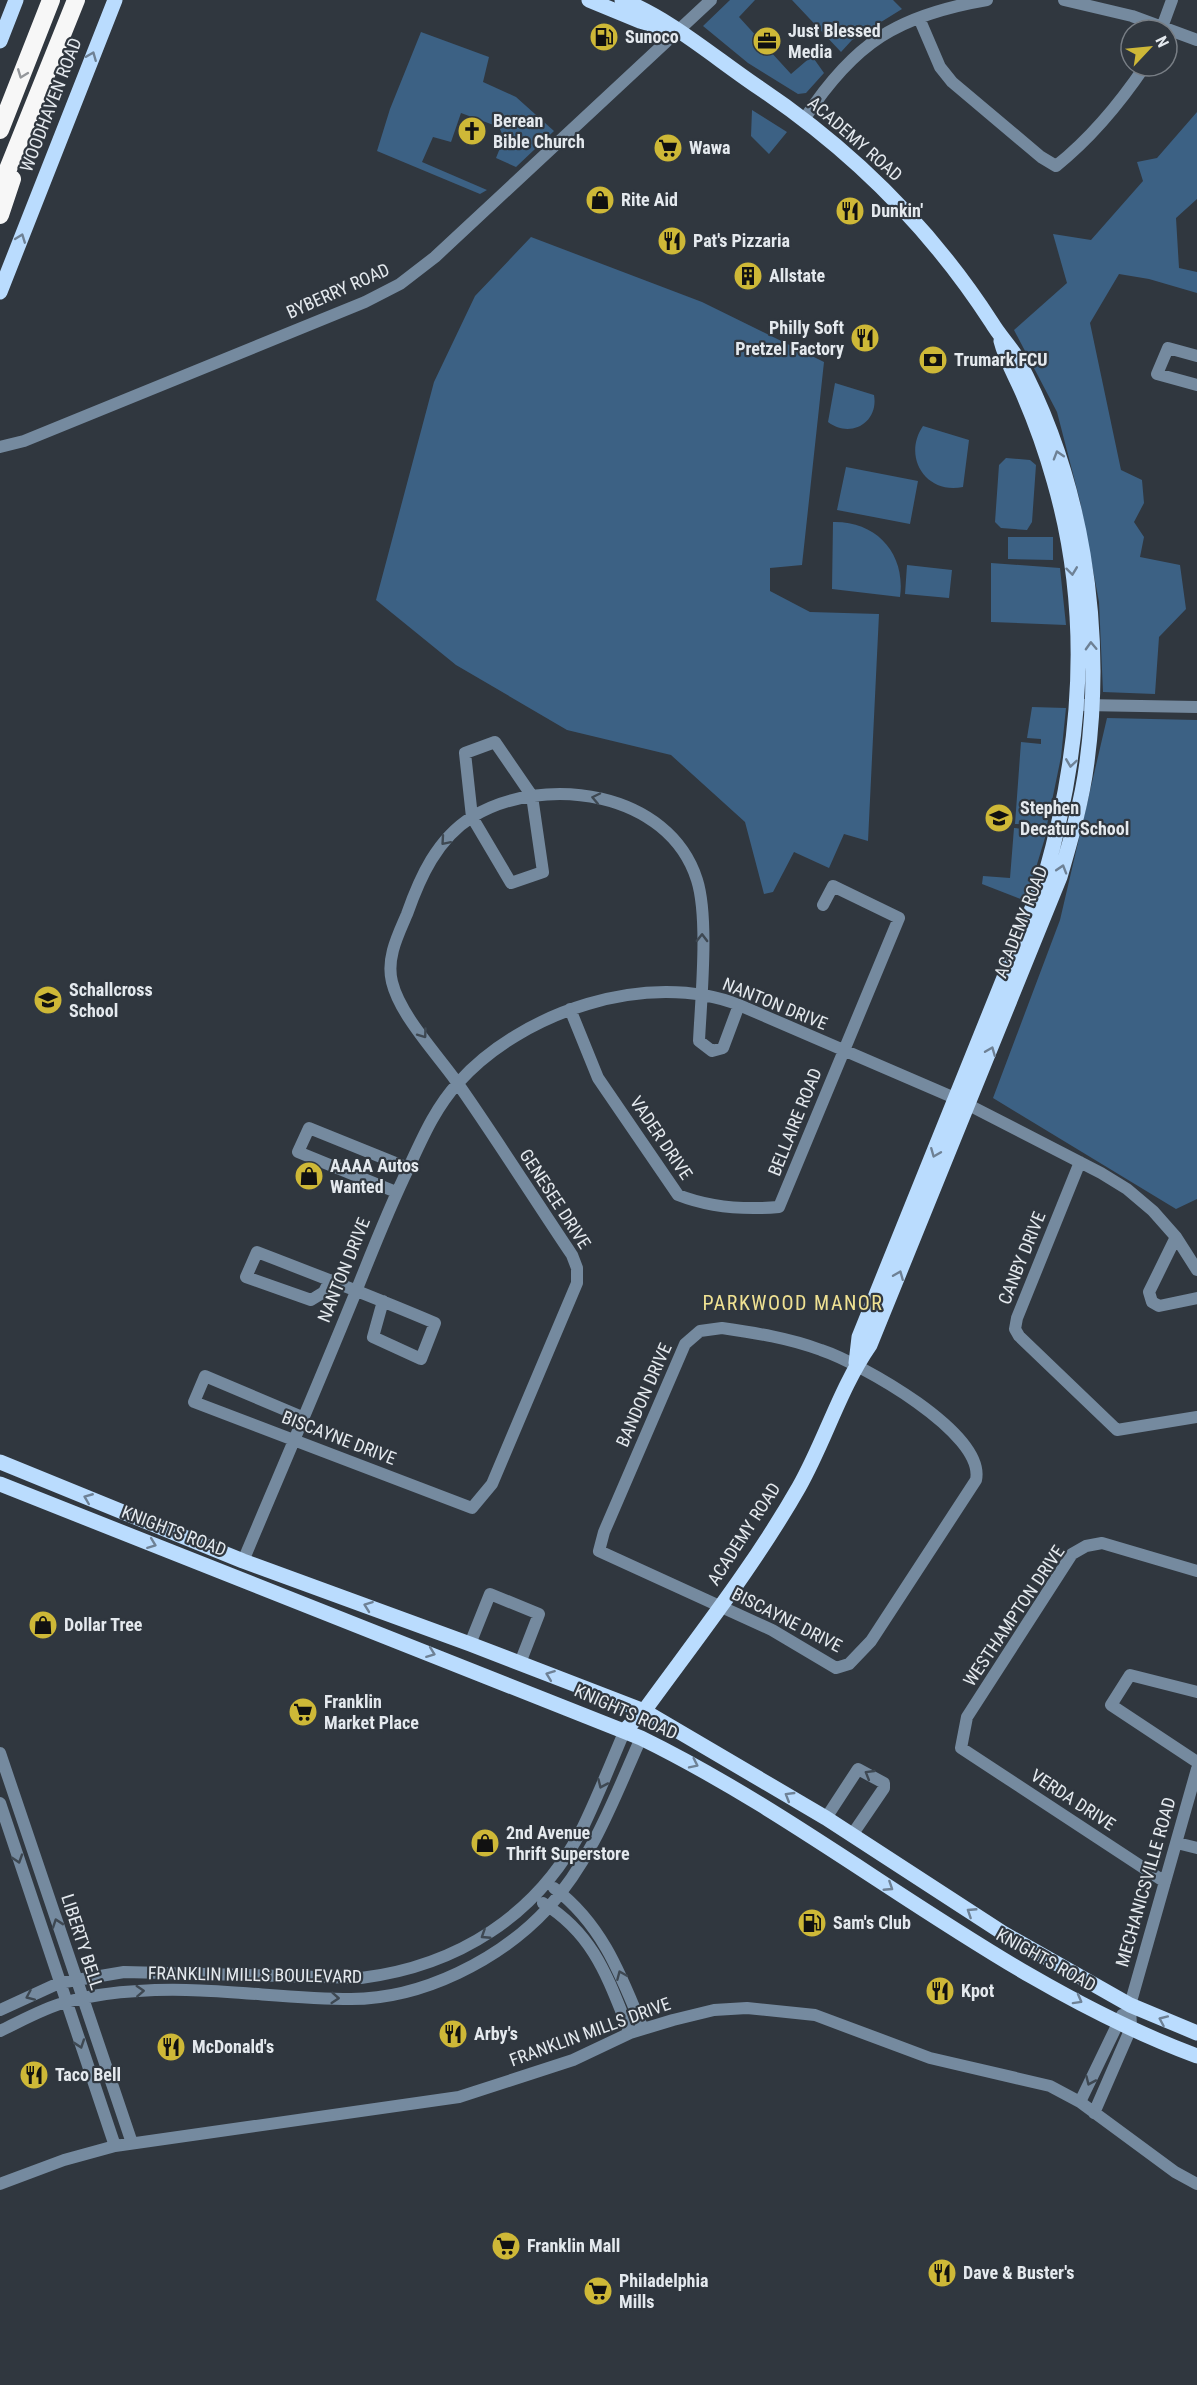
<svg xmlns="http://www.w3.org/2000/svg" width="1197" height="2385" font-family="'Roboto Condensed',sans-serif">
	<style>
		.green { fill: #3c6184 }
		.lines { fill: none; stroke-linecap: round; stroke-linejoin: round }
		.minor { stroke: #758a9f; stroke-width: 12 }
		.major { stroke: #badcfe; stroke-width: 15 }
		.highway { stroke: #f7f7f7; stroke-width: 18 }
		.oneway { stroke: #6e8195 }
		.oneway2 { stroke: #94979b }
		.oneway3 { stroke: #3e4852 }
		.labels { text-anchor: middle; stroke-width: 4.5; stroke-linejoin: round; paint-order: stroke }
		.poi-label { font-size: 18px; font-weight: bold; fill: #e4e9ee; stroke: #30373f; text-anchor: start }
		.street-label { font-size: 18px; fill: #e4e9ee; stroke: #30373f }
		.neighbourhood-label { font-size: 20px; letter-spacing: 1.5px; fill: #f0e293; stroke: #30373f }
	</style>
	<rect width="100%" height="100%" fill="#30373f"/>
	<path class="green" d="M730 0H755L739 17 791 74 812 56 824 73 806 93 798 94 748 63 703 26Z
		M792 0H893L902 9 852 40 841 52Z
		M421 32 489 57 483 82 516 97 554 131 516 167 496 158 504 138 499 127 461 113 451 142 433 137 422 162 487 190 480 194 377 151 390 109Z
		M752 110 787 132 769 154 751 136Z
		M1197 112V199L1176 218 1179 268 1197 272V293L1149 279 1119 274 1090 323 1121 470 1142 480 1144 503 1134 522 1144 537 1140 557 1180 565 1186 609 1159 637 1155 694 1103 692 1099 602 1080 501 1057 412 1014 330 1067 283 1053 234 1091 240 1143 181 1137 162 1157 158Z
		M531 237 702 302 824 362 802 565 770 568V591L810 612 879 614 868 841 844 834 829 868 794 852 773 892 764 894 745 822 671 755 567 730 456 665 376 600 434 382 475 296Z
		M835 383 874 395C879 423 850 439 828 422Z
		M923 426 969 440 963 487C926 495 902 457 923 426Z
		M1006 458 1030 460 1036 465 1032 522 1027 530 1001 528 995 522 999 465Z
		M846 467 918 481 910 524 837 510Z
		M833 522C877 521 906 554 900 597L832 589Z
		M1008 537H1053V560L1008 559Z
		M991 563 1060 568 1066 625 991 622Z
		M907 565 952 570 949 598 905 594Z
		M1032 707 1066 708 1061 757 1047 825 1015 824 1021 742 1041 744V739L1027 738Z
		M1107 718 1197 720V1199L1176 1209 993 1098 1060 920Z
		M1014 828 1047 831 1026 901 982 884 983 876 1010 878Z"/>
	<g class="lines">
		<path class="minor" d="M1064 0 1132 16 1197 40
			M919 18 940 67 952 82 1041 157 1056 166C1091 138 1120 103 1145 66
			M1161 30 1172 0
			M805 118C854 43 898 15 987 0
			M1197 356 1168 348 1157 374 1197 385
			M0 447 24 441 365 302 400 284 435 257 711 0
			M1084 705 1197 707
			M495 742 532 796 543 872 511 883 472 817 465 753Z
			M570 1009 598 1078 678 1195C711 1208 744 1210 779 1207L899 918 833 886 823 905
			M1080 1162 1017 1318 1015 1329 1019 1336 1117 1430 1197 1417
			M396 1192 298 1152 309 1128 408 1168
			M1176 1237 1149 1292 1152 1302 1159 1306 1197 1298
			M330 1280 324 1292 311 1300 246 1277 257 1252C317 1275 376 1298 435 1323L421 1359 373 1337 383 1301
			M722 1328C756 1333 789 1338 821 1350 860 1363 986 1433 976 1480L871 1641 849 1664 836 1668 772 1630 599 1551 604 1532 685 1344 700 1331Z
			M302 1417 205 1376 194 1402 472 1508 492 1484 577 1283V1268L572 1255C533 1197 496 1138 456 1081 436 1053 400 1015 392 982 386 958 398 935 407 914 420 877 437 839 472 817 544 773 669 791 697 880 709 918 701 999 699 1041L712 1051 723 1048 739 1005
			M243 1561C281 1471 320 1380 357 1289 373 1249 389 1208 408 1169 422 1139 435 1108 458 1083 521 1012 648 969 739 1005L957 1099 1101 1173 1127 1189 1153 1211 1176 1237 1197 1270
			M470 1644 490 1594 539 1614 520 1663
			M1197 1692 1130 1675 1111 1705 1197 1762
			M0 1753 132 2143
			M0 1803 115 2146
			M826 1818 858 1769 884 1783V1788L852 1835
			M1177 1843 1197 1848
			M1165 1882 961 1748 967 1717 1072 1554 1086 1546 1102 1543 1197 1571
			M554 1888C602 1924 621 1975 643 2029
			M543 1903C595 1935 608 1979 630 2033
			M0 2010 59 1983 124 1972 361 1978C457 1966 538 1916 583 1827 598 1796 611 1763 625 1730
			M0 2031C21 2021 44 2008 66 2002 89 1996 115 1992 138 1991 210 1986 280 1999 351 1999 422 1999 500 1960 548 1908 592 1860 615 1796 641 1738
			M1080 2102 1122 2015
			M1094 2113 1131 2028 1130 2005 1197 1769
			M0 2184 64 2160 115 2146 459 2097 573 2060 630 2033 673 2020 714 2010 747 2008 815 2015 930 2058 1050 2086 1080 2102 1175 2172 1197 2184"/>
		<path class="major" d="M589 0 640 21 671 30
			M622 0C669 18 715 58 758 87 852 150 930 227 992 323 999 335 1010 346 1017 358 1082 479 1105 626 1087 762 1082 801 1071 839 1060 877L870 1345C840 1388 825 1441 799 1487 754 1566 697 1638 644 1711L625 1730
			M0 41 16 0
			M0 292 115 0
			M856 1363 859 1337 1045 876C1082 747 1092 612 1054 481 1046 452 1036 424 1024 396 1016 377 1006 361 1001 341
			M0 1462 243 1561 470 1644 644 1711 826 1818 1003 1933 1130 2005 1197 2033
			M0 1484 641 1738C833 1832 995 1981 1197 2056"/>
		<path class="highway" d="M0 130 51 0
			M0 189 76 0
			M0 215 12 179"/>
	</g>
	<defs><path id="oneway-chevron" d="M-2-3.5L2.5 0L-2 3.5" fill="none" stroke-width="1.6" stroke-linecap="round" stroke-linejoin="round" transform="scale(1.5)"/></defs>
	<g class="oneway">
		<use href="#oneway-chevron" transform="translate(92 56) rotate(-68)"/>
		<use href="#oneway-chevron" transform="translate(21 238) rotate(-69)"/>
		<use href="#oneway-chevron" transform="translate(1058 455) rotate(-107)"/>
		<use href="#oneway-chevron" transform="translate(1072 571) rotate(83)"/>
		<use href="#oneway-chevron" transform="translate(1091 646) rotate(-92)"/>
		<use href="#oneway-chevron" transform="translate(1071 763) rotate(98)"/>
		<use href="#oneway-chevron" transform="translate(1062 869) rotate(-73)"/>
		<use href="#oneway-chevron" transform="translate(991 1051) rotate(-68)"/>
		<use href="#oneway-chevron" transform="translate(935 1153) rotate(112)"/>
		<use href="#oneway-chevron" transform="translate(899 1275) rotate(-68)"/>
		<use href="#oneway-chevron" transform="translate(88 1498) rotate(-158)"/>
		<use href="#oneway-chevron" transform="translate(152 1544) rotate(21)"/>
		<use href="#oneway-chevron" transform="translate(368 1606) rotate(-160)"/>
		<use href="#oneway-chevron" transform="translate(431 1653) rotate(21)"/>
		<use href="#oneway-chevron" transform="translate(550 1675) rotate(-159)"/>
		<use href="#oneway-chevron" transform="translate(694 1764) rotate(26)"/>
		<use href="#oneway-chevron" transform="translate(789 1796) rotate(-149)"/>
		<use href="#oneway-chevron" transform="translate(889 1887) rotate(33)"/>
		<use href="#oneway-chevron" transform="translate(971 1912) rotate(-147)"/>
		<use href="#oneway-chevron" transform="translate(1078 2000) rotate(29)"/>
		<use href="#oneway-chevron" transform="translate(1163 2020) rotate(-156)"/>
	</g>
	<use class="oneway2" href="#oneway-chevron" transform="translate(22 74) rotate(111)"/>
	<g class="oneway3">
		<use href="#oneway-chevron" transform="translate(596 798) rotate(-168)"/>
		<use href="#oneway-chevron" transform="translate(445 841) rotate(131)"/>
		<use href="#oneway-chevron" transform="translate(702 938) rotate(-89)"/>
		<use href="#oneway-chevron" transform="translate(423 1034) rotate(54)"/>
		<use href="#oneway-chevron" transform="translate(869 1774) rotate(-149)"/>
		<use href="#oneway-chevron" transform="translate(602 1784) rotate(114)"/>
		<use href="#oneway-chevron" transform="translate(18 1859) rotate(72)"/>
		<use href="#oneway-chevron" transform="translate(57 1923) rotate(-109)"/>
		<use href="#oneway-chevron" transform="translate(485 1935) rotate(147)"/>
		<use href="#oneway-chevron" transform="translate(621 1975) rotate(-113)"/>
		<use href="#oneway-chevron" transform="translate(140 1991) rotate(-3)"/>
		<use href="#oneway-chevron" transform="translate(30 1996) rotate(156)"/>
		<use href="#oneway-chevron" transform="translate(335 1998) rotate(4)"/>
		<use href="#oneway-chevron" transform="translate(80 2044) rotate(71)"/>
		<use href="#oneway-chevron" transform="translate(1090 2081) rotate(114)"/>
	</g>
	<defs>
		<g id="fuel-disc" transform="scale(1.5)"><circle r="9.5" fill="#ceb837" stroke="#30373f"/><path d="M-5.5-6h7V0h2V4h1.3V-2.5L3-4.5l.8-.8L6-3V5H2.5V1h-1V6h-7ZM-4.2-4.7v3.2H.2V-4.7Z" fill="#111"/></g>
		<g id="office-disc" transform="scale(1.5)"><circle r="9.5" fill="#ceb837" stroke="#30373f"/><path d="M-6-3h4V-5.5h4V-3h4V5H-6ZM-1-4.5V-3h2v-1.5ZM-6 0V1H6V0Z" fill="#111"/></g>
		<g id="church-disc" transform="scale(1.5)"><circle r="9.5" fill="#ceb837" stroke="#30373f"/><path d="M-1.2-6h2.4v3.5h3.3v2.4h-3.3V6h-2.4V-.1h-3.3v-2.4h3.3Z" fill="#111"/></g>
		<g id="supermarket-disc" transform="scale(1.5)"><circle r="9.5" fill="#ceb837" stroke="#30373f"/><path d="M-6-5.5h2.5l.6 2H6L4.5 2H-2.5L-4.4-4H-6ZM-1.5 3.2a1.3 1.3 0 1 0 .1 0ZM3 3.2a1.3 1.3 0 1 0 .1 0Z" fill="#111"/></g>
		<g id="shop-disc" transform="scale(1.5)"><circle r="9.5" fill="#ceb837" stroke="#30373f"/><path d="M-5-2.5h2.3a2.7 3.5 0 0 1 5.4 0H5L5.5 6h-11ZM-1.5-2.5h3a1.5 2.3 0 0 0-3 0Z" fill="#111"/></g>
		<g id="restaurant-disc" transform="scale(1.5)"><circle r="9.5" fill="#ceb837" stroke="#30373f"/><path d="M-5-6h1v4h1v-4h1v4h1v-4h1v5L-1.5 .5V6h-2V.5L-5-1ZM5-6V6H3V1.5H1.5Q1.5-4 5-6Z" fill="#111"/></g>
		<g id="building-disc" transform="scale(1.5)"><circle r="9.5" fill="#ceb837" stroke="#30373f"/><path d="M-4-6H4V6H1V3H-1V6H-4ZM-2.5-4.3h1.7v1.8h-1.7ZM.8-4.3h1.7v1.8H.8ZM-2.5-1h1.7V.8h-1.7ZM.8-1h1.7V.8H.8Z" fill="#111"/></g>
		<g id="bank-disc" transform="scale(1.5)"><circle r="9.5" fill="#ceb837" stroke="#30373f"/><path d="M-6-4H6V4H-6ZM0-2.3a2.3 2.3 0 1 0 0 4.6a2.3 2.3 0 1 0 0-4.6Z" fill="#111"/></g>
		<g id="school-disc" transform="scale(1.5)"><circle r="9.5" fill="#ceb837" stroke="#30373f"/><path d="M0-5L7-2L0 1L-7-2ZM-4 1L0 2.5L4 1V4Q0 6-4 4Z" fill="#111"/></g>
	</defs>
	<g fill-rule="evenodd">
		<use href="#fuel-disc" x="604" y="37"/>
		<use href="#office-disc" x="767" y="41"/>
		<use href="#church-disc" x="472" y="131"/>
		<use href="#supermarket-disc" x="668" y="148"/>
		<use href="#shop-disc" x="600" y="200"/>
		<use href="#restaurant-disc" x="850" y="211"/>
		<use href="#restaurant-disc" x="672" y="241"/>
		<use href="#building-disc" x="748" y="276"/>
		<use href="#restaurant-disc" x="865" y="338"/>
		<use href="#bank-disc" x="933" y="360"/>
		<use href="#school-disc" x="999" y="818"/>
		<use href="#school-disc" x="48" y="1000"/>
		<use href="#shop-disc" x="309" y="1176"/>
		<use href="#shop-disc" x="43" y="1625"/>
		<use href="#supermarket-disc" x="303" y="1712"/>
		<use href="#shop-disc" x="485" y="1843"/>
		<use href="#fuel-disc" x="812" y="1923"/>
		<use href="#restaurant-disc" x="940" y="1991"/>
		<use href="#restaurant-disc" x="453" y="2034"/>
		<use href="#restaurant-disc" x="171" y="2047"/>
		<use href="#restaurant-disc" x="34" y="2075"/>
		<use href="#supermarket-disc" x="506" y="2246"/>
		<use href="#restaurant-disc" x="942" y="2273"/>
		<use href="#supermarket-disc" x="598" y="2291"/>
	</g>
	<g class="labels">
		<g class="poi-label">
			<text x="788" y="37">Just Blessed<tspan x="788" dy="21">Media</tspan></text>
			<text x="625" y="43">Sunoco</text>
			<text x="493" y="127">Berean<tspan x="493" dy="21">Bible Church</tspan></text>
			<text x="689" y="154">Wawa</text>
			<text x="621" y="206">Rite Aid</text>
			<text x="871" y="217">Dunkin'</text>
			<text x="693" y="247">Pat's Pizzaria</text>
			<text x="769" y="282">Allstate</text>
			<text x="844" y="334" text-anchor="end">Philly Soft<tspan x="844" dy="21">Pretzel Factory</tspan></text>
			<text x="954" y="366">Trumark FCU</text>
			<text x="1020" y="814">Stephen<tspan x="1020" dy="21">Decatur School</tspan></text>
			<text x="69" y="996">Schallcross<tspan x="69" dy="21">School</tspan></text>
			<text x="330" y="1172">AAAA Autos<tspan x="330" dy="21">Wanted</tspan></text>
			<text x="64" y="1631">Dollar Tree</text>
			<text x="324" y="1708">Franklin<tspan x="324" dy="21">Market Place</tspan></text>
			<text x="506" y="1839">2nd Avenue<tspan x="506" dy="21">Thrift Superstore</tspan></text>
			<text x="833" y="1929">Sam's Club</text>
			<text x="961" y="1997">Kpot</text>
			<text x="474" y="2040">Arby's</text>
			<text x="192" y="2053">McDonald's</text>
			<text x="55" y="2081">Taco Bell</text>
			<text x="527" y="2252">Franklin Mall</text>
			<text x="963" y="2279">Dave &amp; Buster's</text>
			<text x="619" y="2287">Philadelphia<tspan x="619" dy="21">Mills</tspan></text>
		</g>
		<g class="street-label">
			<text transform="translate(51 105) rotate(-69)" y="6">WOODHAVEN ROAD</text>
			<text transform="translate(855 139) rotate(41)" y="6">ACADEMY ROAD</text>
			<text transform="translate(338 291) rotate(-24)" y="6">BYBERRY ROAD</text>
			<text transform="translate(1021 922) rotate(-69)" y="6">ACADEMY ROAD</text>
			<text transform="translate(775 1004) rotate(22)" y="6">NANTON DRIVE</text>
			<text transform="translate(795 1122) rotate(-68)" y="6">BELLAIRE ROAD</text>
			<text transform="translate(661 1138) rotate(56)" y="6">VADER DRIVE</text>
			<text transform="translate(555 1199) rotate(57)" y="6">GENESEE DRIVE</text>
			<text transform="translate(1022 1258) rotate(-68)" y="6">CANBY DRIVE</text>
			<text transform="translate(344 1270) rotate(-68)" y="6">NANTON DRIVE</text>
			<text transform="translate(644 1395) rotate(-66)" y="6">BANDON DRIVE</text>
			<text transform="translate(339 1438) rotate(21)" y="6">BISCAYNE DRIVE</text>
			<text transform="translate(174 1531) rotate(21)" y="6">KNIGHTS ROAD</text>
			<text transform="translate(744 1534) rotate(-57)" y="6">ACADEMY ROAD</text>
			<text transform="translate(1014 1616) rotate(-56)" y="6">WESTHAMPTON DRIVE</text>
			<text transform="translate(787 1620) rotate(27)" y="6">BISCAYNE DRIVE</text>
			<text transform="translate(626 1712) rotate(24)" y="6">KNIGHTS ROAD</text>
			<text transform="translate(1073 1800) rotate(33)" y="6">VERDA DRIVE</text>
			<text transform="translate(1146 1882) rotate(-74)" y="6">MECHANICSVILLE ROAD</text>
			<text transform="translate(82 1942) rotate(72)" y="6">LIBERTY BELL</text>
			<text transform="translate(1046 1960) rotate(29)" y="6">KNIGHTS ROAD</text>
			<text transform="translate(255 1975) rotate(1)" y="6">FRANKLIN MILLS BOULEVARD</text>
			<text transform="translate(590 2032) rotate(-20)" y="6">FRANKLIN MILLS DRIVE</text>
		</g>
		<g class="neighbourhood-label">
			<text x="793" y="1310">PARKWOOD MANOR</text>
		</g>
	</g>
	<g transform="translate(1149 48) rotate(64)"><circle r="28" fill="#30373f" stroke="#787e85" stroke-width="1.5"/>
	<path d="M0-4.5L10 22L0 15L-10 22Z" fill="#ceb837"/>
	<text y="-9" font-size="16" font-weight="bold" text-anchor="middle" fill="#e4e9ee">N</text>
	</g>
</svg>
